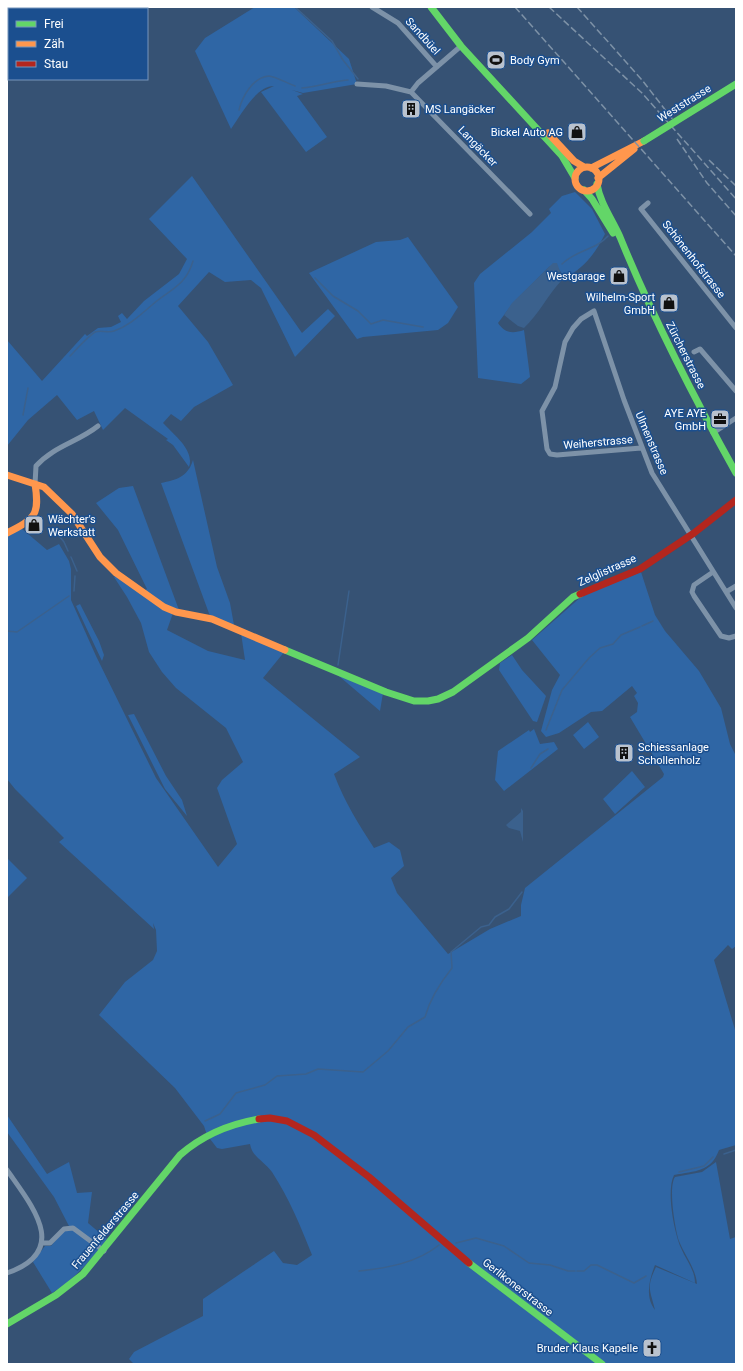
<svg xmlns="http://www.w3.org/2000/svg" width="743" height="1371" font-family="Roboto,sans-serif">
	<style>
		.green { fill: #2f66a5 }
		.water { fill: #3b618d }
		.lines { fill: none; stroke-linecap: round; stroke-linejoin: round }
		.stream { stroke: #3b618d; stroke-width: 1.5 }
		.street { stroke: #7d92a8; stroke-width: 5 }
		.fast { stroke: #63d668; stroke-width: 7 }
		.slow { stroke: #ff974d; stroke-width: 7 }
		.jam { stroke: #b3261e; stroke-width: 7 }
		.rail { stroke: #7e92a7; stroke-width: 1.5; stroke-dasharray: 7 3; stroke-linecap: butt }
		.fast-bridge { stroke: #63d668; stroke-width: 7 }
		.labels { text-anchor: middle; stroke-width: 3; stroke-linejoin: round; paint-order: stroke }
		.street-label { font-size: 11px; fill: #fff; stroke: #1b4f8f }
		.poi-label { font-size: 11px; fill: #fff; stroke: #1b4f8f; text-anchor: end }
	</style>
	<rect width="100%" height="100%" fill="#365274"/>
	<path class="green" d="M255 7H294L349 59 357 84 303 93 292 90 303 94 297 96 327 137 306 152 261 92 274 86C256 86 241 115 231 129L195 51 205 38Z
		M192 176 302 333 328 309 335 316 295 357 261 288 251 280 225 282 209 272 178 306 208 342 233 385 194 407 181 421 171 414 163 423C173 434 195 450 189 467L173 445 166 440 168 439 125 408 103 430 94 411 77 420 57 395 28 420 7 446V340L42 381 85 334 87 336 98 328 111 327 121 322 118 316 122 313 127 319 144 301 179 274 187 259 149 219Z
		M575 192 592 209 605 234C595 254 584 268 565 278L555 264 549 267 513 303 498 323C505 333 512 334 524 330L530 377 521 384 478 378 474 283 480 274 532 232 551 213 549 209 562 196Z
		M408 237 458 307 448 323 438 330 363 337 357 339 309 273 376 242 400 240Z
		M193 460 217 567 230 603 234 625 210 616 161 483C176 480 188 477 193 460Z
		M133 486 179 610 164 605 144 591 147 589 118 530 96 503 119 488Z
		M21 528 47 550 59 544 69 561 71 569V600L96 656 156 778 218 867 237 844 217 788 222 780 243 762 226 728 176 688 162 672 149 652 141 623 127 597 114 577 116 575 173 613 167 630 208 651 245 660 241 633 285 651 263 678 360 757 334 774C345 803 358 823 374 848L389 842 400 850 404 866 391 878 397 893 448 954 490 929 521 916V905L525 888 663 777 664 774 630 717 637 712 638 703 634 696 637 693 632 686 602 711 591 712 559 733 546 737 541 731 552 690 560 675 532 640 582 596 641 572 655 615 665 631 699 671 721 708 730 744 736 756V946L732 949 728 945 714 960 736 1033V1145L719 1150C711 1172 695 1171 674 1175 666 1191 674 1232 681 1248 686 1260 695 1270 695 1283L655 1265C649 1280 645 1297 655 1310 650 1289 646 1288 656 1267L697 1284C696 1269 685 1256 679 1241 675 1229 668 1187 675 1177L702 1172 716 1162 730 1239 736 1237V1364H134L129 1359 134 1352 203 1316V1299L274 1251 283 1263 297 1265 312 1255C301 1227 289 1198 272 1172 264 1161 252 1157 250 1144L222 1149 217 1148 207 1135 204 1126 175 1088 99 1015 125 982 153 960 157 951 156 930 153 923 154 929 59 842 64 838 15 789 7 779V536Z
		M80 604 99 641 104 655 102 661 76 606Z
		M512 655 522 670 546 696 537 722 533 721 499 670 500 663Z
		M333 671 383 693 380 711Z
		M134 714 166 776 182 800 187 816 165 789 128 715Z
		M588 722 599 737 584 749 573 735Z
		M534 729 540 744 554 742 558 749 504 791 495 780 498 751 529 730 530 732Z
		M632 771 645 787 615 814 603 799Z
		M7 858 27 878 7 898Z
		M7 1115 47 1174 69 1162 77 1193 92 1192 88 1223 107 1239C91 1260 75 1279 52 1293L33 1262 45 1246H51L64 1231 70 1228 54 1197 7 1132Z"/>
	<path class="water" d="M553 263H557L562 277 561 281C547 296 539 314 524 328L518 326 504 315 512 303Z
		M521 808 523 811V842L520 831 509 828 506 825 521 812Z"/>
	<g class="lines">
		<path class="stream" d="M295 7 332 41 343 60 358 79
			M302 88C318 87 332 81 348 80
			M239 110C242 97 253 77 269 76 274 76 289 84 295 86
			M562 264C576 250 596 250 608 236
			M315 278 333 296 358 311 371 324 383 320 423 327
			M70 356C77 349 87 337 95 332 101 330 108 333 114 331 129 326 140 315 152 305 169 290 186 286 193 261
			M23 415 28 388
			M60 537 64 542 68 551
			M71 557 77 571
			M74 591 75 576
			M642 626 653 621
			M7 631 17 632 69 596
			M338 665 349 591
			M546 730 562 690 589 658 600 648 613 644 621 635 640 627
			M531 768 540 754 548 749
			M205 1121 220 1114 236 1093 265 1085 277 1076 306 1074 318 1069 363 1072 388 1051 408 1027 425 1017C430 999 440 983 452 968L451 952 481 927 489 925 495 917 509 909 522 892
			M724 1154 736 1150
			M679 1172 704 1166 713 1157
			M456 1243 476 1238 504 1246 529 1263 550 1265 568 1271H575
			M359 1271C387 1268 417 1263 439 1245
			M577 1271H584L591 1265H597L634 1283 646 1276"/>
		<path class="street" d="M372 7 398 23 437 67
			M461 46 418 83 411 92 530 214
			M357 84 386 86 411 92
			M648 203 641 209 736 328
			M694 352 700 349 736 391
			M713 433 736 418
			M641 448 557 455 550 454 547 449 542 411 555 387 565 342 573 328 581 319 594 311 624 400 652 473 736 608
			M35 484 36 466C54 446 78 442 98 426
			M713 572 694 585 692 592 694 596 721 636 729 638 736 636
			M726 592 736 586
			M7 1170C32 1206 71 1251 7 1273
			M42 1243H50L64 1229 73 1228 104 1251"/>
		<path class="fast" d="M431 7 461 46 562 156 575 178
			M597 184C600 203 612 219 620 237 653 318 693 396 736 473
			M584 190 592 199 613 233
			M285 650 386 692 414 701H428L438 699 453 692 528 638 573 597 580 594
			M469 1263 602 1364
			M7 1324 56 1295 83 1274 180 1155C203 1135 229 1124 259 1119"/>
		<path class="slow" d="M548 133 574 161 584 167
			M575 179a12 12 0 1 1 24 0a12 12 0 1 1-24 0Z
			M591 168 644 141
			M598 178 634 149
			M7 475 44 487 72 514 100 557 116 573 164 607 176 612 212 619 285 650
			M7 533C35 519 40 515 35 484"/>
		<path class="jam" d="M580 594 640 569 694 533 736 500
			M259 1119 270 1118 287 1121 314 1135 369 1177 469 1263"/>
		<path class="rail" d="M515 7 736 256
			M549 7 642 93 736 199
			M577 7 642 80 674 121
			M677 139 707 183 736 216
			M709 160 736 186"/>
		<path class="fast-bridge" d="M644 141 736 84"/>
	</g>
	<defs>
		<g id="stadium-square" transform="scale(1)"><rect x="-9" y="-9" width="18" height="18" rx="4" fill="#b9c2ce" stroke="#1b4f8f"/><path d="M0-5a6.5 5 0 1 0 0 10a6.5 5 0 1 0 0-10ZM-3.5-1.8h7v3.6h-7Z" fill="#111"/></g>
		<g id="building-square" transform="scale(1)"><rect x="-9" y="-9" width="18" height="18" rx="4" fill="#b9c2ce" stroke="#1b4f8f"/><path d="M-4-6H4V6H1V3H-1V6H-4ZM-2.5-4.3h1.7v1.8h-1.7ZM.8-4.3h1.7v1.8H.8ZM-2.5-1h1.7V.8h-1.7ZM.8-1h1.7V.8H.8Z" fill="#111"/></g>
		<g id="shop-square" transform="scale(1)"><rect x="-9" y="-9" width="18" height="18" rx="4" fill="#b9c2ce" stroke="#1b4f8f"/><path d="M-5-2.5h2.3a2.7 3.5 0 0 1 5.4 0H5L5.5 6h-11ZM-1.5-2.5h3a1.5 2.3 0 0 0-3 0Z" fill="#111"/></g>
		<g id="office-square" transform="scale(1)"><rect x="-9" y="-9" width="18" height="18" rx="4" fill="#b9c2ce" stroke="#1b4f8f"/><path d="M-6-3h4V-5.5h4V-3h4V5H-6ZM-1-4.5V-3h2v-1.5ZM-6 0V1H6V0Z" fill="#111"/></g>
		<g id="church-square" transform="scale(1)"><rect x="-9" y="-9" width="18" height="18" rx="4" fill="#b9c2ce" stroke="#1b4f8f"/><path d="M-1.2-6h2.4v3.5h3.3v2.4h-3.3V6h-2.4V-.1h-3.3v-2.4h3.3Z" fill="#111"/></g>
	</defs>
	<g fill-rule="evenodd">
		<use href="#stadium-square" x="496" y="60"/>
		<use href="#building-square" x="411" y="109"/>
		<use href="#shop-square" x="577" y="132"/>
		<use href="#shop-square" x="619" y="276"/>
		<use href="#shop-square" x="669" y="303"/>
		<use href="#office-square" x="720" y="419"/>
		<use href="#shop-square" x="34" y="525"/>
		<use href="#building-square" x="624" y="753"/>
		<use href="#church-square" x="652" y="1348"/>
	</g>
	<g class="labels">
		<g class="street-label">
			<text transform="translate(423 36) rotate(48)" y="4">Sandbüel</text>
			<text transform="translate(684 103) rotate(-32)" y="4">Weststrasse</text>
			<text transform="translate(478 146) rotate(46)" y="4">Langäcker</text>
			<text transform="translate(694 259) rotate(52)" y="4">Schönenhofstrasse</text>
			<text transform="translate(686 355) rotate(63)" y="4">Zürcherstrasse</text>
			<text transform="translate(598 442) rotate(-5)" y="4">Weiherstrasse</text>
			<text transform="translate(652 443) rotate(67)" y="4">Ulmenstrasse</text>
			<text transform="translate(607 570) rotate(-24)" y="4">Zelglistrasse</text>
			<text transform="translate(105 1230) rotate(-50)" y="4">Frauenfelderstrasse</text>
			<text transform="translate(518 1287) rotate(38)" y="4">Gerlikonerstrasse</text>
		</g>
		<g class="poi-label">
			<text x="510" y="64" text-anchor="start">Body Gym</text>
			<text x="425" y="113" text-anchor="start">MS Langäcker</text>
			<text x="563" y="136">Bickel Auto AG</text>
			<text x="605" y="280">Westgarage</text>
			<text x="655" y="301">Wilhelm-Sport<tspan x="655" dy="13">GmbH</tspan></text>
			<text x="706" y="417">AYE AYE<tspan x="706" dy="13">GmbH</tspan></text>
			<text x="48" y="523" text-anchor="start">Wächter's<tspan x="48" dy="13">Werkstatt</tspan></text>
			<text x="638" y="751" text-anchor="start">Schiessanlage<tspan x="638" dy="13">Schollenholz</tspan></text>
			<text x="638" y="1352">Bruder Klaus Kapelle</text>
		</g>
	</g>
	<rect width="743" height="1371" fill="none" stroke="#ffffff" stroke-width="16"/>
	<rect x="8" y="8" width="140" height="72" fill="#1b4f8f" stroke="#7695bc"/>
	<rect x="16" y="21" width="20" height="6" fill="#63d668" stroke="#7695bc"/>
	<text x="44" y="28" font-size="12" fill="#ffffff">Frei</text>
	<rect x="16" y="41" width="20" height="6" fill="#ff974d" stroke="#7695bc"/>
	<text x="44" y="48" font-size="12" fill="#ffffff">Zäh</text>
	<rect x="16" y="61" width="20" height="6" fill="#b3261e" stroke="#7695bc"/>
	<text x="44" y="68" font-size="12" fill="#ffffff">Stau</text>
</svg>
